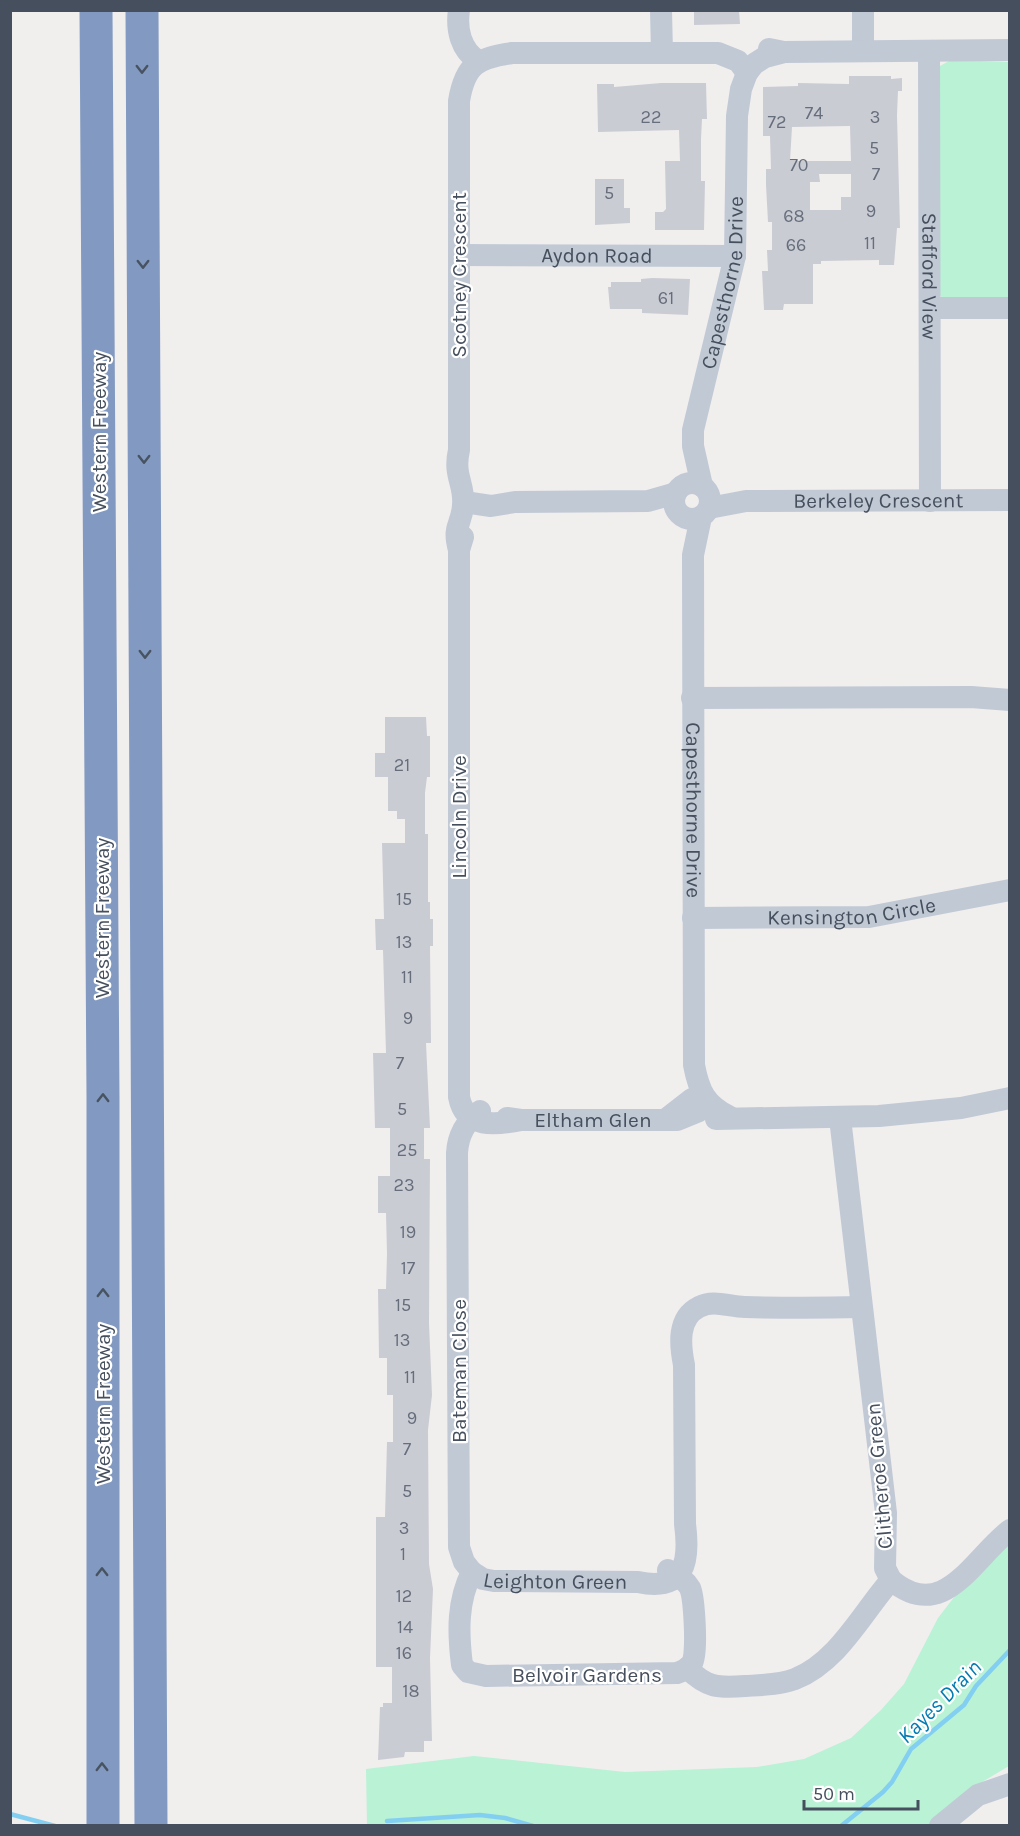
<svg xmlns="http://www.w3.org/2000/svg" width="1020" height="1836" font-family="Karla,sans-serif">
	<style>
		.green { fill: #b9f2d5 }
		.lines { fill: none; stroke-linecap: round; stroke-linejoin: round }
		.stream { stroke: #83cff2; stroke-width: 4.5 }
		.building { fill: #caccd4; fill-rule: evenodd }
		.minor { stroke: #c1c9d5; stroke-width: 22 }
		.highway { stroke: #829ac1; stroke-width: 33 }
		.oneway { stroke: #485362 }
		.labels { text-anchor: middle; stroke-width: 4.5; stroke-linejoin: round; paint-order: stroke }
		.number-label { font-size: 18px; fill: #666e7b }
		.street-label { font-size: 21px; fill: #454f5d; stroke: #fff }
		.water-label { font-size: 22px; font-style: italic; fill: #027bb3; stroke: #fff }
	</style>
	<rect width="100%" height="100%" fill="#f1eeee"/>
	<path class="green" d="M951 60 1009 62V301L943 299 937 291 940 66Z
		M1009 1539V1766L972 1788 931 1825H367L366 1769 474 1756 625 1772 757 1767 804 1759 851 1738 881 1710 904 1684 938 1618 955 1596Z"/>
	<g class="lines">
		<path class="stream" d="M10 1814 55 1826
			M387 1821 480 1815 505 1818 533 1826
			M841 1826 883 1792 892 1782 911 1749 964 1705 976 1686 1010 1650"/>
	</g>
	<path class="building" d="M694 10H739L740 24 694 25Z
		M849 76H891V79L902 78V91H898L897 115 900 228H897L894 265H879V260L821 261V264H813V304H784L783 310H764L762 271H768L767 250H772V222H768L766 185V169H771L770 136H763V87L798 86V83L849 84ZM850 126 851 161H790L792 127ZM819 174H851V197H841V210H810V182H820Z
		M661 83H706L707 119H702L701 139V181H705L704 230H655V212H663L666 209 665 161H680L679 130 598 132 597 84H614V87Z
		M595 179H624V208H630V223L595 225Z
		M652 278 690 279 688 315 642 313V309H610L608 287H611V282H641V279Z
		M385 717H426L427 736H430V777H427L425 793V834H428V902H430V919H433V946H430L431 1043H426L430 1128H424V1159H430L429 1323 432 1395 428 1430 429 1564 433 1589 430 1658 432 1741H424V1752H405L404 1757 378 1760 380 1707H383V1703H392V1667H376V1517H385L387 1442H393V1395H387V1358H379L378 1289H386L387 1254 386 1213H378V1176H390V1128H375L373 1053H386L383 950H376L375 919H384L382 843H405V819H397V811H388V777H375V753H385Z"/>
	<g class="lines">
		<g class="minor">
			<path d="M459 10C456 30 461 50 478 61"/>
			<path d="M661 10 662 53"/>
			<path d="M863 10V51"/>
			<path d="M769 49 784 52 1010 50"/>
			<path id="s1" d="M929 51 930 501"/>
			<path id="s2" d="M459 255 735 256"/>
			<path d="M930 308H1010"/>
			<circle cx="692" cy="501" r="18"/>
			<path id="s3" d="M702 486 693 446V430L735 256 737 116 741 89 747 73 754 64 765 57 784 52"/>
			<path d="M464 502 491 506 515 502 648 501 676 493"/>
			<path id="s4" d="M709 508 746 501 1010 500"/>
			<path id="s5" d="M701 517 693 555 694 1065C699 1091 705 1105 730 1117"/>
			<path d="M463 537 459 550V1097C465 1129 496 1125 521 1120"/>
			<path d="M459 550C452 525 462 525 463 505 465 484 453 476 459 450V101C465 64 478 58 512 53H718L738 61 747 73"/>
			<path d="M692 698 971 697 1010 700"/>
			<path id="s6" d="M693 918 869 917 1010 890"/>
			<path id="s7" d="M507 1118 521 1120H677L699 1111 705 1100 692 1099 665 1120"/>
			<path d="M716 1119 879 1116 961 1108 1010 1098"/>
			<path id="s8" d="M668 1570C676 1575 685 1579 690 1588 694 1597 698 1653 692 1663 689 1668 683 1671 677 1673L486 1676 468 1672 462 1665C458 1633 457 1601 472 1572L483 1579 494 1581 638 1582C685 1592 690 1562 685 1524L684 1365C680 1345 677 1318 699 1307 714 1299 729 1307 745 1307 783 1308 822 1308 861 1307"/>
			<path d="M472 1572 464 1562 459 1547 457 1153C458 1135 465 1122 480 1111"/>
			<path d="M891 1580C944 1624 972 1559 1010 1530"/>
			<path d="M687 1668C707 1688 718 1688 745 1686 762 1685 779 1685 795 1679 838 1662 862 1613 891 1580L885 1568 886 1513 840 1118"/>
			<path d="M940 1826 978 1795 1010 1784"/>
		</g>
		<path class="highway" d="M96 10 103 1098V1826
			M142 10 151 1826"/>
	</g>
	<defs><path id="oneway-chevron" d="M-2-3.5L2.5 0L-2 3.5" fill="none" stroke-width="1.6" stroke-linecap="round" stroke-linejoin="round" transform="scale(1.5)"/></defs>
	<g class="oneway">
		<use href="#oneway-chevron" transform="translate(142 69) rotate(90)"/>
		<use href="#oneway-chevron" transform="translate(143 264) rotate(90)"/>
		<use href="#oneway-chevron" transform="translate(144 459) rotate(90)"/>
		<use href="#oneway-chevron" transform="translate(145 654) rotate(90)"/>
		<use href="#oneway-chevron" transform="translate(103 1098) rotate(-90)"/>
		<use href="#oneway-chevron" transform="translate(103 1293) rotate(-90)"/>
		<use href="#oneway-chevron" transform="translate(102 1572) rotate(-90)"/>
		<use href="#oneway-chevron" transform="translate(102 1767) rotate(-90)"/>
	</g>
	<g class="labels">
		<g class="number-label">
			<text x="814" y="119">74</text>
			<text x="651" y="123">22</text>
			<text x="875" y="123">3</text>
			<text x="777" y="128">72</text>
			<text x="874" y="154">5</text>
			<text x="799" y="171">70</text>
			<text x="876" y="180">7</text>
			<text x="609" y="199">5</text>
			<text x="871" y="217">9</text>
			<text x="794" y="222">68</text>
			<text x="870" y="249">11</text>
			<text x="796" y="251">66</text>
			<text x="666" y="304">61</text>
			<text x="402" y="771">21</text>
			<text x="404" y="905">15</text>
			<text x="404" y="948">13</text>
			<text x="407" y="983">11</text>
			<text x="408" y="1024">9</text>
			<text x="400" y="1069">7</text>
			<text x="402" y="1115">5</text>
			<text x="407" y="1156">25</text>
			<text x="404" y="1191">23</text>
			<text x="408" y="1238">19</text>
			<text x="408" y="1274">17</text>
			<text x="403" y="1311">15</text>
			<text x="402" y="1346">13</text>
			<text x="410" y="1383">11</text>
			<text x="412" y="1424">9</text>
			<text x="407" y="1455">7</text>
			<text x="407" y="1497">5</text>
			<text x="404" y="1534">3</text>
			<text x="403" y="1560">1</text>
			<text x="404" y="1602">12</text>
			<text x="405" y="1633">14</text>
			<text x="404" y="1659">16</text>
			<text x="411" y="1697">18</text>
		</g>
		<g class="street-label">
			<text dy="7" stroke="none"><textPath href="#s2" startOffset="138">Aydon Road</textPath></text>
			<text transform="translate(459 275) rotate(-90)" y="7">Scotney Crescent</text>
			<text dy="7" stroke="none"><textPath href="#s1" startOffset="225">Stafford View</textPath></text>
			<text dy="7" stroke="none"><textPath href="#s3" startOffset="208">Capesthorne Drive</textPath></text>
			<text transform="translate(99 432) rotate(-90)" y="7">Western Freeway</text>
			<text dy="7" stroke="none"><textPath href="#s4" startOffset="170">Berkeley Crescent</textPath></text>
			<text dy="7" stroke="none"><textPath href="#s5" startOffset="294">Capesthorne Drive</textPath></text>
			<text transform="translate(459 817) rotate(-90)" y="7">Lincoln Drive</text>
			<text dy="7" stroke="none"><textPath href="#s6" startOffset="159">Kensington Circle</textPath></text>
			<text transform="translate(102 918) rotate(-90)" y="7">Western Freeway</text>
			<text dy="7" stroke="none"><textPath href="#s7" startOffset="86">Eltham Glen</textPath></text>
			<text transform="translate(459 1371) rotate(-90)" y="7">Bateman Close</text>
			<text transform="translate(103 1404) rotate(-90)" y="7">Western Freeway</text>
			<text transform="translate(879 1476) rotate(-95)" y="7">Clitheroe Green</text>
			<text dy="7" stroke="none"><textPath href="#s8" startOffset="522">Leighton Green</textPath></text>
			<text x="587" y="1682">Belvoir Gardens</text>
		</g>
		<g class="water-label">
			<text transform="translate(939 1701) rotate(-45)" y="8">Kayes Drain</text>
		</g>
	</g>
	<rect width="1020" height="1836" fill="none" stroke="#454f5d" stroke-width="24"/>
	<path d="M804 1800v9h114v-9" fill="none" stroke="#454f5d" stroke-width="3"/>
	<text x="813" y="1800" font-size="18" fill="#454f5d" stroke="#ffffff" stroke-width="4.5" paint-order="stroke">50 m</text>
</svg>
